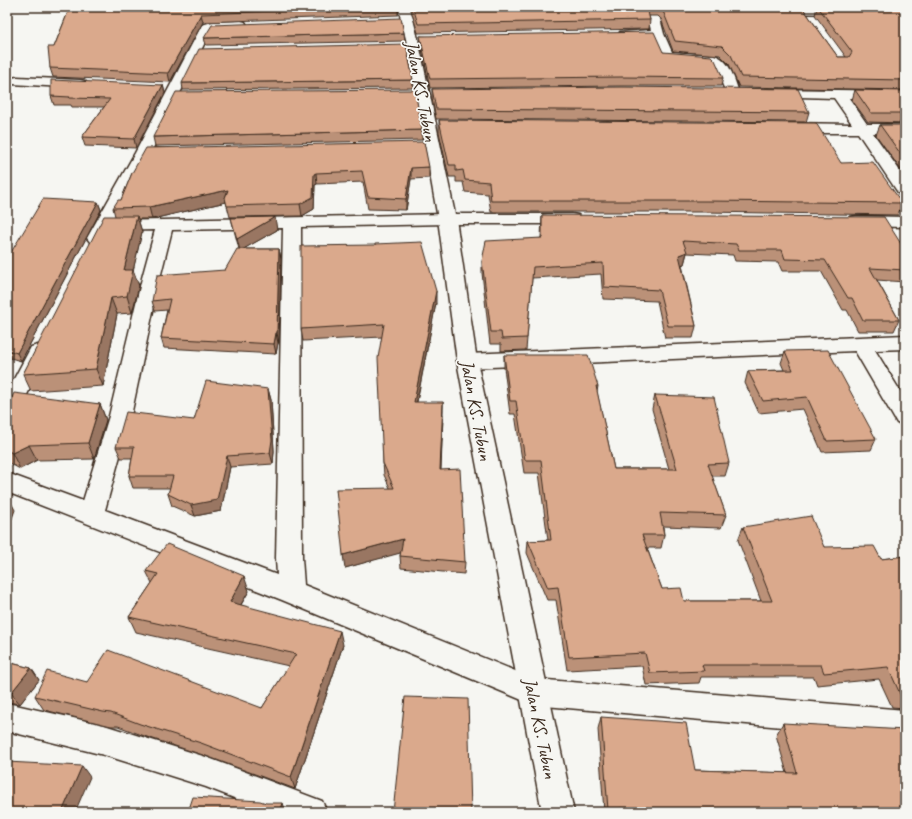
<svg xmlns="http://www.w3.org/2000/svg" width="912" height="819" font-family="Caveat,sans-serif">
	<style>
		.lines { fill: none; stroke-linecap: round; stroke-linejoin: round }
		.street-casing { stroke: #3b2a1e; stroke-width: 3 }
		.secondary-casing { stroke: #3b2a1e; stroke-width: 3 }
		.street { fill: #f6f6f2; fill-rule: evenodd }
		.secondary { fill: #f6f6f2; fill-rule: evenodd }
		.wall { fill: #bb9178; stroke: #3b2a1e }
		.shaded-wall { fill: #997662; stroke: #3b2a1e }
		.building { fill: #daa98c; stroke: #3b2a1e }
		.labels { text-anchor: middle; stroke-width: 3.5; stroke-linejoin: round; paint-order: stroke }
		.street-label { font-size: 19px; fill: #3b2a1e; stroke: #f6f6f2 }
	</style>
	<rect width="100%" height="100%" fill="#f6f6f2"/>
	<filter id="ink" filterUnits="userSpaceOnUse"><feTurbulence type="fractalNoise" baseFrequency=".025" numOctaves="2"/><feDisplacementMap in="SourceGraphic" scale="8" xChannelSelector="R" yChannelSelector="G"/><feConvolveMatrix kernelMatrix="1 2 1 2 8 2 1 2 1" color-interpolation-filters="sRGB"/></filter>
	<g filter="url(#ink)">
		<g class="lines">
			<g class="street-casing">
				<path id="street" d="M645 7H657L664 34 672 52 714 55C730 59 734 79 739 92L737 95 732 96 727 95 715 67 710 63 662 59 653 38H620L619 35 620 32 651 30Z
					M769 7H848L851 10 849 13 845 14 774 13 770 12 768 9Z
					M241 21 245 22 247 25 245 28 211 30 153 148 178 150 180 153 178 156 148 158 114 221 447 214H572L578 215 581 219 578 223 572 224H447L301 227 302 558 304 585 535 679 905 710V738L534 705 282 600 7 492V473L83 501 109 416 142 278 155 230 109 231 102 242 96 243 90 242 87 238 135 153 202 25 212 22ZM283 228 276 558 277 575 105 510 131 416 160 278 172 230Z
					M17 77 80 80 85 81 87 84 85 87 80 88 12 84 10 81 12 78Z
					M770 89 905 91V99L849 98 867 124H905V134L873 133 905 178V195L899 194 858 133H788L783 131 780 128 783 125 788 123 852 124 834 98 765 96 763 93 765 90Z
					M856 216 905 217V227L856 226 850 225 847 221 850 217Z
					M905 335V349L875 350 905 399V425L897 423 855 351 467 368 460 366 457 361 460 356 467 354Z
					M38 345 45 347 48 352 15 419 7 421V392L31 347Z
					M7 703 104 725 206 757 322 801 327 812H270L206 787 104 755 7 731Z"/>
			</g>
			<g class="secondary-casing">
				<path id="secondary" d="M398 7H410L418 39 456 219 477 361 574 812H542L457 361 438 219 406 39Z"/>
			</g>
			<use href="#street" class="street"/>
			<use href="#secondary" class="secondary"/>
		</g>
		<path class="wall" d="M70 7H398V15L203 22 170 82 53 77 50 68 54 47Z
			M410 7H802L838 57H846L815 15 817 7H905V90L739 87 729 64 720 55 673 51 661 19 658 16H649L650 20 649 29 418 33Z
			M404 33 405 41 206 45 204 38Z
			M420 36 663 52 723 78 721 86H621L430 88 421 44Z
			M413 80V88L183 90 182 83Z
			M163 85 165 93 136 148 85 146 82 137 104 107H72L71 105H54L51 96Z
			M432 89 809 112 806 122 436 119 432 99Z
			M855 90 905 91V123L868 122 852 100Z
			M439 120 841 163 902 203 898 215 704 212H491L488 194 465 192 463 182H456V177H449L439 132Z
			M880 125H905V170H901L876 135Z
			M422 130V140L155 146 153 137Z
			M429 167V178L411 179 406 210 368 209 363 182 317 184 315 185 314 209 302 216 230 217 226 202 152 219H138L142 232 133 270 139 286 132 313 117 314 103 386 31 391 23 374 115 216 113 208 121 200 132 173Z
			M98 202 101 210 21 361 7 357V259Z
			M542 215 905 248V282L877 280 899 320 894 331H858L847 310H843L821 271H782L778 262 735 261 733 255 687 253 684 264 682 265 696 326 693 338H665L657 301 603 299 601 274 532 278 526 350 501 351V344H490L482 273V261L541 238Z
			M231 218 277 230 243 249H279L281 259 279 343H278L276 354 164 348 161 338 167 310 155 311 152 301 225 270 239 249 234 230Z
			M905 218V236L901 228Z
			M436 303 417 402 443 415 441 470 465 562 464 574 401 568 400 556 401 552 345 568 390 488 384 475 383 463 382 337 303 341 301 329Z
			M785 351 876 439 871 450 822 452 803 409 759 413 745 383 748 371 784 370 781 363Z
			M504 355 598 386 597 392 614 469H669L652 409 655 395 729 463 725 476H712L726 515 721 528 663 526 664 535 661 548H647L662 589 684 601H761L738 540 743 527 824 547 881 559 905 556V708L892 707 879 679 817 685 814 677H701L699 683 646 685 642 666 567 670 556 600H547L527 553 528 541 548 540 539 473H524L515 414H510L504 368Z
			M268 389 271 400 274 451 273 464 230 467 221 511 195 516 172 506 168 494 170 488H133L129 476 132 458H121L116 447 194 420Z
			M7 404H100L106 420 94 459 37 460 20 469 7 462Z
			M146 571 249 591 241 605 343 645 295 789 206 756 147 737 118 726H111L44 710 35 696 87 682 262 708 289 666 136 632 129 617 152 583Z
			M7 662 31 668 39 680 20 704 7 702Z
			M601 717 695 770 787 773 776 735 783 723 905 812H604L598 729Z"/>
		<path class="shaded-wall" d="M201 14 203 22 170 82 168 73Z
			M163 85 165 93 136 148 134 139Z
			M411 168V179L406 210V199Z
			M316 173 317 184 315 185 314 209 302 216 300 204 314 174Z
			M228 190 225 198 226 202 152 219 149 207Z
			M98 202 101 210 21 361 17 353Z
			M137 216 142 232 133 271V270L139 286 132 313 127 296 124 270Z
			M275 217 277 230 240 251 237 239Z
			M279 249 281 259 279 343 277 333Z
			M687 252 684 264 677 266 679 255Z
			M436 291V303L414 415V402Z
			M111 298 117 314 103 386 96 369Z
			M276 333 278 343 276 354 274 344Z
			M268 389 271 400 274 451 273 464 270 453Z
			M443 402V415L440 482V470Z
			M100 404 106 420 94 459 88 443Z
			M29 445 37 460 20 469 12 453Z
			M227 456 230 467 221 511 195 516 191 505Z
			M7 495 15 510 7 532Z
			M403 539 404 552 345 568 343 555Z
			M244 576 249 591 234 616 230 602Z
			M340 631 343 645 295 789 291 777Z
			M31 668 39 680 20 704 11 693Z
			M82 766 90 777 75 812H62Z
			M283 803 286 812H280Z"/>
		<path class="building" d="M70 7H373L201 14 168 73 50 68 48 47H54Z
			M413 7H656H650L648 12 650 20 418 24Z
			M660 7H802L838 57H849L852 52 818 7H905V80L741 77 731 55 722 46 675 41 663 11Z
			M401 18 404 33 204 38 212 25Z
			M654 32 663 52 711 56 715 60 723 78 622 77 430 79 420 36Z
			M406 44 413 80 182 83 199 49Z
			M51 80 163 85 134 139 82 137 110 99 69 98 70 97 51 96Z
			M622 87 798 89 809 112 436 109 432 89Z
			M415 90 422 130 153 137 176 92Z
			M855 90 905 91V113H871Z
			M439 120 816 123 841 163 873 162 902 203 707 201H491L489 182 465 180 463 170 456 171V165H449Z
			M880 125H905V160Z
			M424 142 429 167 411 168 406 199 368 197 362 171 316 173 314 174 313 197 300 204 227 206 225 198 228 190 149 207 113 208 118 200H121L132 173 146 148Z
			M43 199 98 202 17 353 7 350V259Z
			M542 215 884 217 903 247 905 248V270L870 268 899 320H863L852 298H848L825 260 785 259 782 250H739L736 244 683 241 687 252 679 255 696 326H668L659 290 604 287 603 263 533 267 527 338 502 339 501 332H491L482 261 486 241 542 238Z
			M104 216H137L124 270H133L127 296 111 298 96 369 23 374Z
			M275 217 237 239 231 218Z
			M422 242 436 291 414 402H443L440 470 460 469 465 562 400 556 403 539 343 555 336 489 394 488 383 463 378 358 384 324 301 329V246L375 245V244Z
			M237 249H279L277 333H276L274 344 161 338 170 299 152 301 157 275 225 270Z
			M828 350 876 439 827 441 807 397 763 401 748 371 793 370 785 351Z
			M504 355H588L598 386H596L614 469H677L655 395 714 397 729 463 708 464 726 515 660 513 664 535H642L662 589 681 588 684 601H772L743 527 811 516 824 547 874 546 881 559 905 556V696H901L888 667 824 673 821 665H702L704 671 650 673 645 653 569 657 558 587 548 588 528 541 551 540 541 460H525L516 401H510Z
			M206 381 268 389 272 440 270 453 227 456 217 500 191 505 168 494 173 476H129L134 447H116L126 412 194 420Z
			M14 393 100 404 88 443 29 445 12 453 7 450V404H9Z
			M167 544 244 576 230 602 340 631 291 777 201 743 140 724 111 713 103 712 35 696 47 671 87 682 108 650 262 708 296 654 129 617 158 574 146 571Z
			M7 662 31 668 11 693 7 692Z
			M405 697 468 699 471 812H393Z
			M601 717 686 723 695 770 797 773 783 723 905 730V812H623L622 808 608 810Z
			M7 762 82 766 62 812H7Z
			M193 797 260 801 266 803H283L280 812H188Z"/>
	</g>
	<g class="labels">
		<g class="street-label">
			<text transform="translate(422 91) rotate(79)" y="7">Jalan KS. Tubun</text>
			<text transform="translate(477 410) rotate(79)" y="7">Jalan KS. Tubun</text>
			<text transform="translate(541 728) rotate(78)" y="7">Jalan KS. Tubun</text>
		</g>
	</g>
	<rect width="912" height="819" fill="none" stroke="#f6f6f2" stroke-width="24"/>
	<rect x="12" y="12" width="888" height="795" fill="none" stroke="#3b2a1e" stroke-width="1.5" filter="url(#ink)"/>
</svg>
